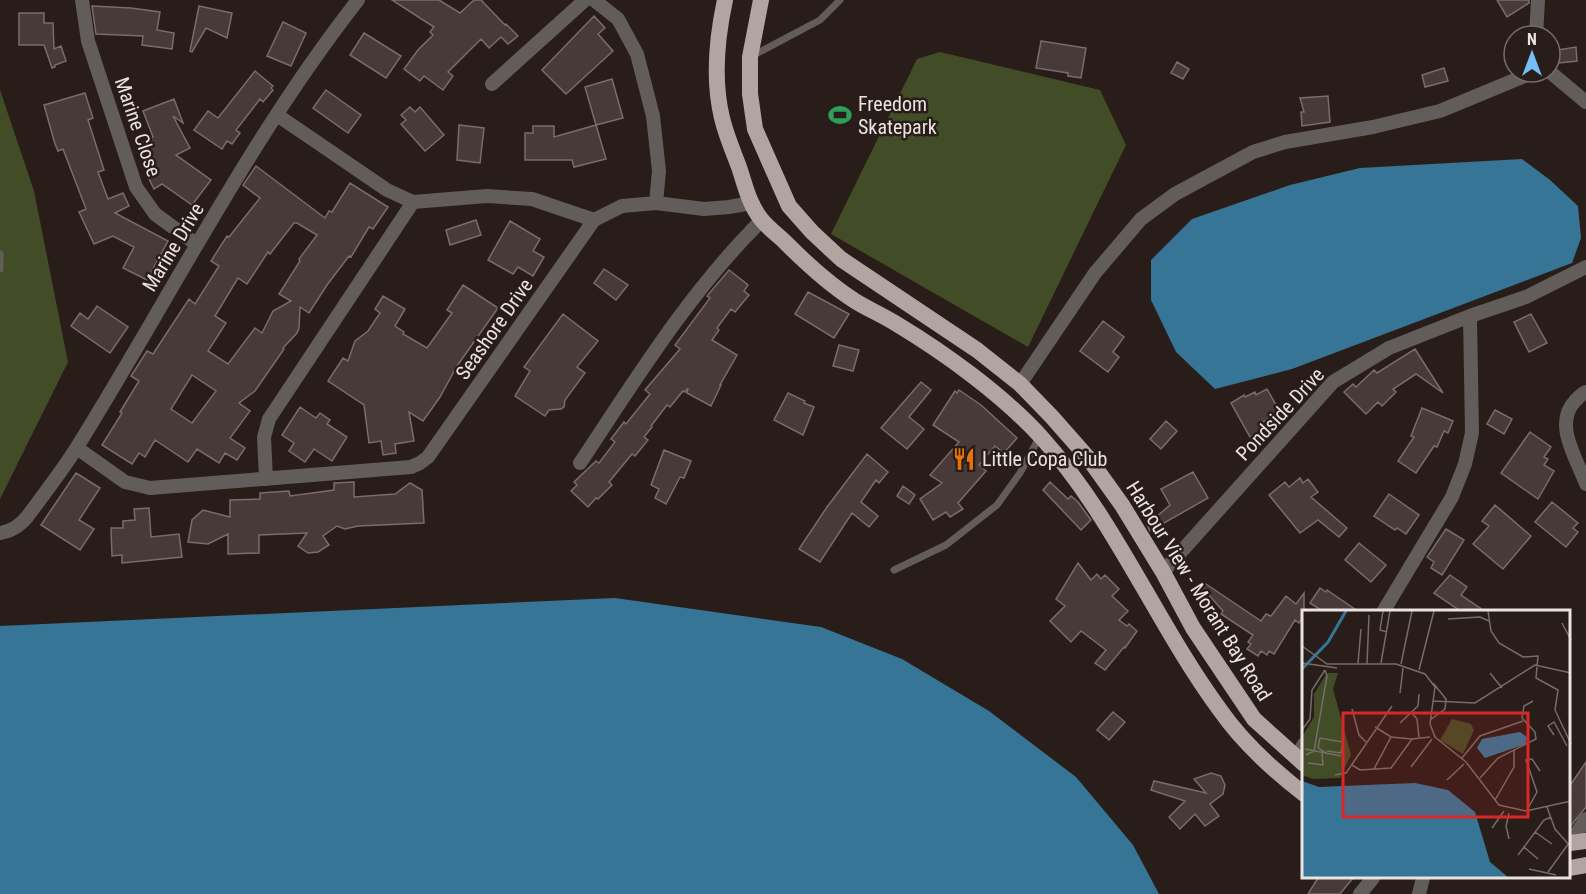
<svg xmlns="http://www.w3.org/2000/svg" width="1586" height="894" font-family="'Roboto Condensed',sans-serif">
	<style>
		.green { fill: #424d27 }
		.water { fill: #377596 }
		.building { fill: #483a38; stroke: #7b6c6a; stroke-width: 1.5; fill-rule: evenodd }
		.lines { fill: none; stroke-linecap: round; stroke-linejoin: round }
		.service { stroke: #625c5a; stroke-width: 7 }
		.minor { stroke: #625c5a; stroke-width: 14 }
		.trunk { stroke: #b2a4a0; stroke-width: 16 }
		.labels { text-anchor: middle; stroke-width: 5; stroke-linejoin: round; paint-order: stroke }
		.poi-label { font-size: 20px; fill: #ebe3df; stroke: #281d18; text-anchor: start }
		.street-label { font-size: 20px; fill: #ebe3df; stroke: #281d18 }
		.inset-river { fill: none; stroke: #377596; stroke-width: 3 }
		.inset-road { fill: none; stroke: #766c68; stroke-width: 1.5 }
		.view { fill: #d62828; fill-opacity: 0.15; stroke: #d62828; stroke-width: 3 }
		.inset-edge { fill: none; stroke: #ebe3df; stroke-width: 3 }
	</style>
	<rect width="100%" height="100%" fill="#281d18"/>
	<path class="green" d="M940 52 1100 90 1126 145 1028 347 831 234 917 59Z
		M0 90 34 191 68 362 0 499Z"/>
	<path class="water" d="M1522 159 1550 180 1578 206 1581 238 1572 263 1292 369 1215 389 1176 352 1151 300V260L1192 219 1290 185 1360 168Z
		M615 598 821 627 902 659 989 711 1076 777 1133 845 1159 894H0V626Z"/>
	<path class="building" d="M392 0H439L460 13 474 0H481L505 25 506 24 518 36 508 44 501 37 489 48 481 39 448 72 453 76 443 90 424 76 420 81 404 69 418 50 433 35 430 32 434 27Z
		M1497 0H1529V3L1507 17Z
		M92 6 131 8 160 12 157 30 174 33 172 49 142 45 143 36 96 34Z
		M199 6 232 13 227 38 206 28 192 52 190 51Z
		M19 13H44V23H53L54 49 61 46 66 61 55 65V67L52 68 44 45H19Z
		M594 16 605 28 598 34 613 51 566 94 542 70Z
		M283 22 306 33 291 66 267 56Z
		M364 33 401 56 386 78 350 55Z
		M1041 41 1086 48 1081 78 1068 76V73L1036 68Z
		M1576 47 1577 61 1559 63 1557 50Z
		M1177 62 1189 69 1183 79 1171 73Z
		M1444 68 1448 81 1425 87 1422 75Z
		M255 71 273 86 271 88 273 90 263 102 260 99 236 130 240 133 232 144 227 141 222 149 194 130 208 111 218 118Z
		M612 79 623 118 596 125 585 87Z
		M326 90 361 115 348 133 313 108Z
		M85 93 93 118 88 120 104 170 98 172 108 199 123 193 129 206 115 213 168 241 147 280 123 268 134 247 113 236 94 244 79 212 86 209 63 149 58 151 55 144 44 105Z
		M1328 96 1330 122 1302 126 1301 112H1304L1300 98Z
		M174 99 183 123 173 116 190 148 176 155 211 180 192 205 162 184 154 189 148 177 156 172 141 143 153 137 143 111Z
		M410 107 415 112 420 107 444 135 425 151 401 124 406 120 401 115Z
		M459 125 484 128 480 163 457 160Z
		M596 125 606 159 574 167 572 160H525V133H533V126H554V137Z
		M256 166 325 218 329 211 332 212 350 183 388 207 373 229 369 227 351 257 349 256 327 285 309 313 300 307 299 328 297 333 283 348 284 349 255 391 239 403 250 411 230 438 245 448 237 460 225 453 219 463 197 449 188 462 155 440 145 457 139 453 132 464 102 445 122 413 120 412 139 381 131 376 147 351 153 354 189 299 195 304 219 266 211 261 227 236 229 237 260 198 243 185ZM294 223H297L317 235 299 259 300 261 279 294 291 301 273 311 262 333 255 328 228 364 208 351 226 323 215 316 238 278 247 284 268 252 270 254ZM192 375 216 391 192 423 171 409Z
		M476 220 481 235 450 245 446 230Z
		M510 221 540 239 533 251 544 257 533 276 518 267 513 274 488 260Z
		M604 269 628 285 616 300 594 283Z
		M729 270 748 285 744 291 749 295 735 312 731 309 717 328 719 330 712 340 737 355 720 385H721L711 406 687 393 688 388 685 392 683 391 670 407 667 405 651 426 652 427 644 437 648 440 635 456 632 454 609 482 612 485 598 499 596 498 588 507 571 491 577 485 574 482 596 461 599 463 615 442 611 439 624 422 626 424 650 394 645 390 680 349 675 345 710 298 707 296Z
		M463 285 498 308 457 366 440 397 423 421 409 412 414 441 395 444 396 453 383 455 381 441 369 443 364 405 328 381 343 358 348 361 355 341 368 331 380 313 375 309 383 296 405 309 395 326 404 332 403 334 427 348 452 313 447 310Z
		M808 292 849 314 834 338 795 314Z
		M97 306 128 327 110 353 71 326 80 313 88 319Z
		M563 314 598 341 577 367 585 373 565 400 564 407 561 409 549 410 545 416 515 396 530 371 524 367Z
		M1531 314 1547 343 1529 352 1514 322Z
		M1103 321 1124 337 1113 352 1119 357 1108 372 1080 351Z
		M839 345 859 350 853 371 833 366Z
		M1415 349 1443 393 1416 374 1393 389 1396 392 1382 406 1378 402 1366 414 1344 392 1353 384 1356 387 1374 370 1377 373Z
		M921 382 931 390 909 417 924 429 907 449 881 428Z
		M1267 389 1280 412 1259 424 1263 430 1250 437 1231 403 1244 395 1245 397 1255 392 1256 395Z
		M959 390 981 405 1017 438 1004 453 995 446 979 465 986 471 958 503 963 509 950 517 946 512 933 520 920 499 942 483 930 475 959 442 933 425 955 391 957 393Z
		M788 393 805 401 804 403 814 407 803 435 774 420Z
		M300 407 316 418 320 413 330 420 327 424 347 437 332 461 314 449 305 462 289 451 294 443 282 435Z
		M1422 408 1453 421 1448 433 1444 431 1437 447 1434 446 1416 473 1398 461 1414 437 1411 436Z
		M1495 410 1512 419 1504 434 1487 424Z
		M1166 421 1177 431 1161 449 1150 439Z
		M1530 432 1551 447 1544 457 1548 459 1544 465 1554 471 1538 499 1501 473Z
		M664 450 691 461 684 478 680 477 666 504 655 498 659 489 651 485Z
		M867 454 888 472 879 483 876 480 861 502 878 516 869 527 852 513 820 562 799 549 827 507Z
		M1193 472 1208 498 1150 531 1147 525 1170 505 1161 489Z
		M76 473 100 488 79 520 94 529 80 550 41 525Z
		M1300 478 1303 483 1308 479 1318 492 1311 497 1347 528 1339 537 1318 520 1300 533 1269 495 1285 482 1289 487Z
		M354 482V497L395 494 410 483 422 490 424 523 358 526 345 529 337 526 323 536 329 545 318 552 308 553 298 546 307 533 259 535V553L228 554V534L208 544 188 542 192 520 203 510 230 517V500L260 499V493L289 491 290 496 334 490V483Z
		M1050 482 1068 499 1071 496 1078 502 1091 520 1081 530 1043 490Z
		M903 486 915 495 909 504 897 496Z
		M1389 494 1419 515 1406 534 1397 528 1395 530 1374 516Z
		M1552 502 1578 523 1573 528 1578 532 1566 547 1535 522Z
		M1495 505 1531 536 1503 569 1473 544 1489 526 1482 521Z
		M149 508 151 537 179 534 182 557 122 563V555L112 556 111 528H123V521L135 520 134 509Z
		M1446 529 1464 540 1442 575 1431 568 1434 562 1427 557Z
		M1359 543 1386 565 1371 582 1345 560Z
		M1078 563 1091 580 1097 574 1101 579 1105 575 1119 589 1112 596 1128 611 1119 620 1127 626 1129 624 1137 631 1125 648 1124 647 1105 670 1095 663 1106 650 1081 631 1071 642 1050 621 1065 606 1056 599Z
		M1450 575 1467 587 1461 595 1486 612H1462L1434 593Z
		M1203 582 1261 621 1266 614 1271 616 1286 596 1296 604 1304 593V615L1299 623 1295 620 1274 654 1269 651 1267 655 1261 651 1258 656 1247 649 1251 644 1248 642 1253 635 1221 614 1223 611 1200 585Z
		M1320 588 1326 592 1327 590 1359 612H1324L1310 603Z
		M1113 712 1125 722 1109 740 1097 730Z
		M1586 762V807L1569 828V787Z
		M1211 773 1221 776 1225 785 1223 794 1210 804 1219 816 1205 826 1195 814 1180 829 1169 817 1185 801 1151 790 1154 781 1206 793 1194 779Z
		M1318 878H1353L1340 894H1308Z"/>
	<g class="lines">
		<path class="service" d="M752 56 820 20 840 0
			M0 254V269
			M894 570 946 545 997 505 1020 473 1040 436"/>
		<path class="minor" d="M82 0 88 41 136 187 155 214 196 244
			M594 0 618 19 637 54 653 116 659 171 656 203
			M1536 36 1538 0
			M1550 72 1586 102
			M492 84 585 0
			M277 115 387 190 413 202 487 196 532 199 594 220
			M1020 384 1095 273 1141 219 1175 194 1253 152 1285 142 1373 127 1440 111 1534 72
			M1586 392C1581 394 1579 397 1575 401 1553 424 1577 459 1586 484
			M77 448 125 482 150 488 411 467 420 463 428 457 594 220 622 206 656 203 704 209 729 207 751 203
			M580 463C636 379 690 291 762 220
			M266 479 264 437 269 419 413 202
			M0 533C12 531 19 526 27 517 44 494 62 471 77 447 170 298 249 139 358 0
			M1163 572 1333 382 1389 348 1470 316 1526 297 1586 267
			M1383 612 1452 497 1465 464 1472 433 1470 316
			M1296 758 1304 744
			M1570 843 1586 819
			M1360 894 1373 878
			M1419 894 1423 878"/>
		<path class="trunk" d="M725 0C717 37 713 81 722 118 726 135 733 151 739 167 745 185 749 204 761 219 768 228 779 236 787 244 808 265 830 285 855 301 868 309 882 315 895 323 945 353 1003 395 1042 438 1115 519 1156 623 1220 710 1243 743 1273 770 1304 794
			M761 0 750 57V94L755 129 789 206 812 232 841 259 977 350 1020 384 1052 417 1089 459 1122 505 1163 572 1193 628 1254 719 1304 764
			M1570 843 1586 841
			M1570 868 1586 865"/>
	</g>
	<defs>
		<g id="stadium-bare" transform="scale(1.8)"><path d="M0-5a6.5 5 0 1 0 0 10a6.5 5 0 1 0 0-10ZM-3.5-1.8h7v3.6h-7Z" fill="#2e9e5b" stroke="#281d18" stroke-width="2.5" paint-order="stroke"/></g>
		<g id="restaurant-bare" transform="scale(1.8)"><path d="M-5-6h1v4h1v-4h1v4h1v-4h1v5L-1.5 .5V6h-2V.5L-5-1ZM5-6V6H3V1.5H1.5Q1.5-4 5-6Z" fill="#e8710a" stroke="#281d18" stroke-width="2.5" paint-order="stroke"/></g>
	</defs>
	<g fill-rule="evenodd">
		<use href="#stadium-bare" x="840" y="115"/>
		<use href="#restaurant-bare" x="964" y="459"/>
	</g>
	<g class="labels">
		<g class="poi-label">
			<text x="858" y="111">Freedom<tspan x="858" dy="23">Skatepark</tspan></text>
			<text x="982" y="466">Little Copa Club</text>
		</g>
		<g class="street-label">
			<text transform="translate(138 127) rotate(71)" y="7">Marine Close</text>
			<text transform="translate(173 247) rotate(-59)" y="7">Marine Drive</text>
			<text transform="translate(494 329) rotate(-55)" y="7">Seashore Drive</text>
			<text transform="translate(1280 414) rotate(-47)" y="7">Pondside Drive</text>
			<text transform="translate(1199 591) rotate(58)" y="7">Harbour View - Morant Bay Road</text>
		</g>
	</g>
	<g transform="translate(1302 610)">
		<rect width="268" height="268" fill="#281d18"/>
		<path d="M25 63H36L31 79 49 145 38 168 11 169 0 165V127L12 107V84ZM150 109 169 114 172 120 161 144 138 130Z" fill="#424d27"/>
		<path d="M218 122 225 127 224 134 183 148 175 138 180 129ZM0 171 17 177 113 173 146 180 173 202 188 252 207 268H0Z" fill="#377596"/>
		<path class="inset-river" d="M0 59 26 32 44 1"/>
		<path class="inset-road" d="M81 1 78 20 85 22M186 1 189 21 197 33 221 47 236 46 234 68 256 80 253 100 269 134M146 9 178 7 187 11M260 13 269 30M0 36 25 54H94L123 64 133 77 128 114 133 127 164 152 197 195 224 201 269 191M0 53 35 58M56 53 59 19M79 53 88 1M65 54 67 5M99 54 110 1M117 60 132 1M188 63 200 78M98 83 101 58M131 91 173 93 233 55 269 63M50 99 57 125 64 132M110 103 115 109 117 127M128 110 143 99 144 89 131 73M98 113 116 96 117 84M73 117 89 127 110 129M0 120 8 109 10 80 23 60M252 125 246 116 252 112 265 136M3 139 39 146M24 143 16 138 18 128 41 132 39 143 25 141M4 145 12 141 25 66 23 60M160 148 178 126 221 111M6 153 21 155 20 143M50 155 58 160 89 158 110 129 128 127M109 157 130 129M72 159 89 127M33 165 44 163 90 96M178 168 196 148 234 129 233 122 220 108 222 96 231 91M145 170 162 154M193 190 212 157V140M245 197 253 219 269 237M225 200 235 182 224 150 230 149 238 161M190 218 202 201M233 222 250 234M207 229 204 216 207 203M222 237 236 249M216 245 242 210 249 207M227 259 254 265M246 262 267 233"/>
		<path class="view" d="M41 103H226V207H41Z"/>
		<rect width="268" height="268" class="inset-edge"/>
	</g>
	<g transform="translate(1532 54)"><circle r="28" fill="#281d18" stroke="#766c68" stroke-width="1.5"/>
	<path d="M0-4.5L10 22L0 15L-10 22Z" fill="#74c0f6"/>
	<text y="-9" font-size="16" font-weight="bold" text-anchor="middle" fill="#ebe3df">N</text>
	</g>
</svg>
